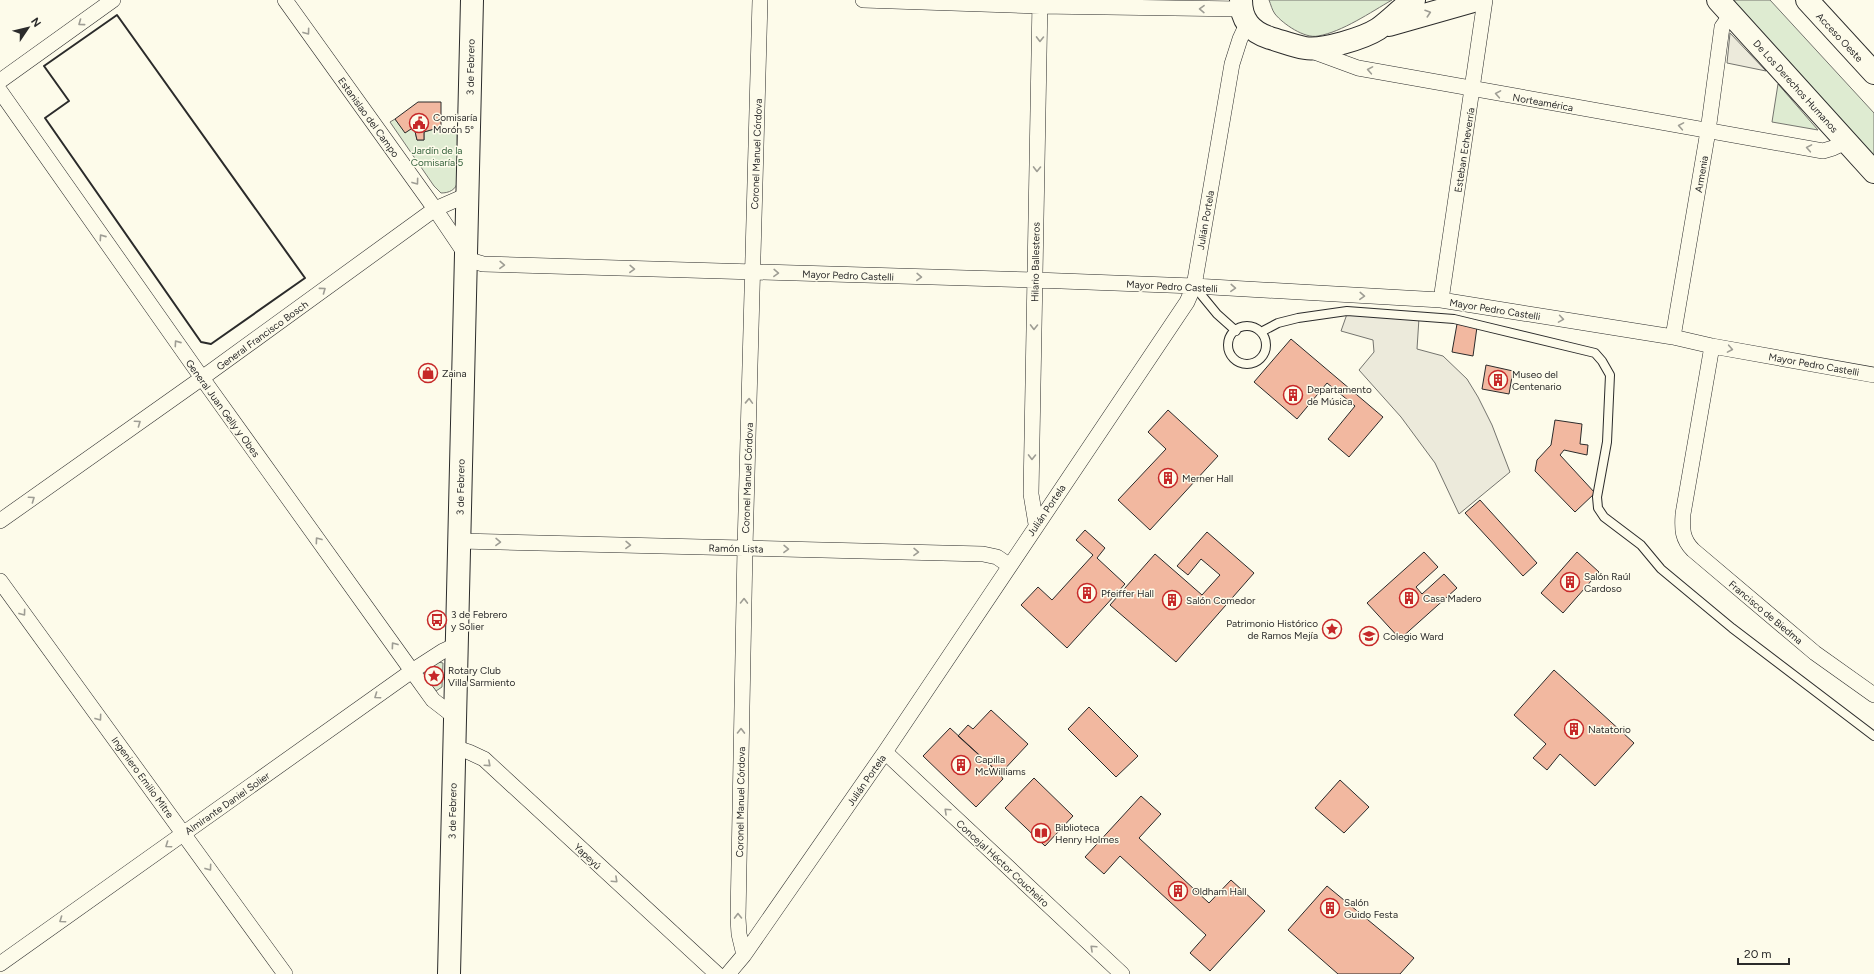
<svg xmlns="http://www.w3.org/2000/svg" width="1874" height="974" font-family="Figtree,sans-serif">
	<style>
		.green { fill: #deebd1; stroke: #74746e }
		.parking { fill: #eceadb; stroke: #74746e }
		.building { fill: #f2b8a0; stroke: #2b2b2b }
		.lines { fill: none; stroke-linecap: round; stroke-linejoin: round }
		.lane-casing { stroke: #2b2b2b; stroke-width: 10 }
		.street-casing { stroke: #2b2b2b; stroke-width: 16 }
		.secondary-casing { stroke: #2b2b2b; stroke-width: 24 }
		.highway-casing { stroke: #2b2b2b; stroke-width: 24 }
		.lane { stroke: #fdfbea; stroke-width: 8 }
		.street { stroke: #fdfbea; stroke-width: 15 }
		.secondary { stroke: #fdfbea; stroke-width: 22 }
		.highway { stroke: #fdfbea; stroke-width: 22 }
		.wall { stroke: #2b2b2b; stroke-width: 2 }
		.oneway { stroke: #9e9d94 }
		.labels { text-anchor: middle; stroke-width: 3; stroke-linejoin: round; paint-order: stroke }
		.street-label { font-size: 10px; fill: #2b2b2b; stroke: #fdfbea }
		.poi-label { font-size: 10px; fill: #2b2b2b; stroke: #fdfbea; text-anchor: start }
		.park-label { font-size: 10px; fill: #34623c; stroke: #fdfbea }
	</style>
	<rect width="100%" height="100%" fill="#fdfbea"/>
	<path class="green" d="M1269 0H1392C1371 12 1342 32 1318 36 1305 39 1283 24 1275 14 1272 10 1271 5 1269 0Z
		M1731 0H1770L1874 113V162Z
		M1778 84 1818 130 1772 122Z
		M395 119 405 132 414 127 417 140H424V132L441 127 457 131 458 181C456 190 449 193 441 193L434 186 390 122Z
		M434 661 443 663 442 687 436 691 424 676 426 668Z"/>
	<path class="parking" d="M1730 33 1766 71 1727 63Z
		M1347 314 1419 318 1417 349 1443 356 1467 379 1478 397 1492 425 1510 472 1459 514 1435 463 1401 417 1359 370 1374 352 1373 340 1341 331Z"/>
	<path class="building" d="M418 102H441V127L424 132V140H417L414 127 405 133 395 119Z
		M1457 324 1477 327 1473 356 1452 352Z
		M1291 339 1383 417 1349 457 1328 439 1355 406 1327 383 1297 419 1254 382Z
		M1486 365 1513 371 1509 394 1482 389Z
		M1168 410 1218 456 1150 530 1118 500 1166 449 1148 432Z
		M1555 420 1582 424 1580 444 1588 445 1587 455 1564 450 1560 455 1595 493 1575 512 1535 471 1537 460 1551 445Z
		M1480 500 1537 563 1523 576 1465 513Z
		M1085 530 1105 548 1097 558 1125 584 1067 648 1021 605 1038 587 1052 600 1093 555 1076 540Z
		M1207 532 1254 573 1176 662 1110 605 1155 554 1202 595 1220 575 1201 559 1188 575 1177 566Z
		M1424 552 1438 567 1416 587 1422 594 1444 574 1457 588 1400 639 1367 603Z
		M1577 552 1599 572 1563 613 1541 593Z
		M1554 670 1634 743 1595 786 1560 754 1547 770 1533 758 1546 744 1514 715Z
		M1089 707 1138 756 1116 777 1068 729Z
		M991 710 1028 744 1000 774 958 736 968 725 973 729Z
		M950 728 1000 774 1003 779 976 807 923 756Z
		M1034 778 1073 816 1045 846 1005 808Z
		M1340 780 1369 807 1344 833 1315 808Z
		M1141 796 1161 814 1139 838 1209 903 1231 880 1265 911 1210 971 1190 953 1206 935 1120 856 1104 874 1085 857Z
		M1327 886 1414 958 1400 974H1338L1288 930Z"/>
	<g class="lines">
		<g class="lane-casing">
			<path id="lane" d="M1194 286 1217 314 1236 331
				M1228 345a19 19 0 1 1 38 0a19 19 0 1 1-38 0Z
				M1261 332 1278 323 1298 318 1347 311 1454 319 1595 353 1602 361 1610 375 1607 442 1597 497 1598 508 1604 517 1641 545 1661 569 1732 628 1874 736"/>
		</g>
		<g class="street-casing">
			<path id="street" d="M285 0 435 209 466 255 473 261 483 264 1035 280 1194 286 1441 300 1673 337 1712 346 1874 375
				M863 0 1040 6 1241 9
				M1309 50 1358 68 1823 151 1833 148 1846 142
				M0 81 113 0
				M0 91 202 378 412 671 433 700 455 717
				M1441 300 1485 0
				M1673 337 1708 131 1722 27 1732 13
				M1712 346 1683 514C1682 529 1682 539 1693 550L1815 653 1874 695
				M0 521 202 378 435 209 467 195
				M1036 524 1031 494 1040 0
				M459 541 983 554 997 557 1010 566
				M0 581 285 974
				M454 747 469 752 484 759 717 974
				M885 752 1122 974
				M744 955 739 934 738 918 745 548 760 0
				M0 964 412 671 443 651 456 645
				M728 974 744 955 885 752 1187 302 1194 286 1232 64 1240 39 1247 24"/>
		</g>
		<g class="secondary-casing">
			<path id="secondary" d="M1241 0C1241 20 1251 32 1270 38 1281 41 1293 46 1305 48 1322 51 1364 38 1378 29 1391 20 1401 8 1414 0
				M1718 0 1874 172
				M1389 25 1477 0
				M449 974 472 0"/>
		</g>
		<g class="highway-casing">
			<path id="highway" d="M1807 0 1874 73"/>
		</g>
		<use href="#lane" class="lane"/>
		<use href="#street" class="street"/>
		<use href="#secondary" class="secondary"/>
		<use href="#highway" class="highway"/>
		<path class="wall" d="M117 15 305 278 211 344 201 342 45 118 69 101 44 66Z"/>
	</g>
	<defs><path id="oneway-chevron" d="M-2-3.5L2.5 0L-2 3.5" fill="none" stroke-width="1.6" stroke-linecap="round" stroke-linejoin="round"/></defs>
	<g class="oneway">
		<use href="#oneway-chevron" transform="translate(1202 9) rotate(-179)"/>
		<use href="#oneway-chevron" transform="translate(1428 13) rotate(-18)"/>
		<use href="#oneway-chevron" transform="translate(81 23) rotate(144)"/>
		<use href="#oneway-chevron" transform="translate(307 32) rotate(54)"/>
		<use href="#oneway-chevron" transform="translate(1040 39) rotate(91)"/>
		<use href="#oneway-chevron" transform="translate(1370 70) rotate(-170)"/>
		<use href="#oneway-chevron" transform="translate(1498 94) rotate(-170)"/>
		<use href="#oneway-chevron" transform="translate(1681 126) rotate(-170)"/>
		<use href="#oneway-chevron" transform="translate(1809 148) rotate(-170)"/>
		<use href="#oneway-chevron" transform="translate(1037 169) rotate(91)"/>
		<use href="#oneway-chevron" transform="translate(416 182) rotate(54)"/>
		<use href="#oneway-chevron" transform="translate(102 237) rotate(-125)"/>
		<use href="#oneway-chevron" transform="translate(502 265) rotate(2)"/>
		<use href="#oneway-chevron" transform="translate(632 269) rotate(2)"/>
		<use href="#oneway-chevron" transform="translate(776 273) rotate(2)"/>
		<use href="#oneway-chevron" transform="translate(919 277) rotate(2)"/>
		<use href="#oneway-chevron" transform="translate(1233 288) rotate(3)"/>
		<use href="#oneway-chevron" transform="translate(323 290) rotate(-36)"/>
		<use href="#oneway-chevron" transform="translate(1362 296) rotate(3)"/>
		<use href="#oneway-chevron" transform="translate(1561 319) rotate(9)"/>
		<use href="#oneway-chevron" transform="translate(1034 327) rotate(91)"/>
		<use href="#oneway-chevron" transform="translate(177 343) rotate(-125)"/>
		<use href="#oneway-chevron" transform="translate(1730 349) rotate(10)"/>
		<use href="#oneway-chevron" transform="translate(749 401) rotate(-88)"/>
		<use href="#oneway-chevron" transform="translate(138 423) rotate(-35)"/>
		<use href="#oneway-chevron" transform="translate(1032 457) rotate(91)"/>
		<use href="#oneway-chevron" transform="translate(32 499) rotate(-35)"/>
		<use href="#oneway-chevron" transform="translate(318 540) rotate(-126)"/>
		<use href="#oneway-chevron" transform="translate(498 542) rotate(1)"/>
		<use href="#oneway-chevron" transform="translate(628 545) rotate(1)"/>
		<use href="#oneway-chevron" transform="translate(786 549) rotate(1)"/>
		<use href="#oneway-chevron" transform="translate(916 552) rotate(1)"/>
		<use href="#oneway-chevron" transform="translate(744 601) rotate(-89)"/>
		<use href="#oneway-chevron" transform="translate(23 613) rotate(54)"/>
		<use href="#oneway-chevron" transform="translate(394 645) rotate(-126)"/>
		<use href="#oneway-chevron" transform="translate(377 696) rotate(145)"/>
		<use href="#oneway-chevron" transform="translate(99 718) rotate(54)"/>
		<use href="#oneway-chevron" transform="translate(741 731) rotate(-89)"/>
		<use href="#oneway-chevron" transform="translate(488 764) rotate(42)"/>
		<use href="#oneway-chevron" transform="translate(947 811) rotate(-137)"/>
		<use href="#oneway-chevron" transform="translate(168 845) rotate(145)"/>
		<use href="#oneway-chevron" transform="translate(209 868) rotate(54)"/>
		<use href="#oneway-chevron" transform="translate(615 880) rotate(43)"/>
		<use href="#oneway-chevron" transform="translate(738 916) rotate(-91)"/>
		<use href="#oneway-chevron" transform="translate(62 920) rotate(145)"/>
		<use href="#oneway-chevron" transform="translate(1093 948) rotate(-137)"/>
	</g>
	<defs>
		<g id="civic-ring" transform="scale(1)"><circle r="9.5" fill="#fdfbea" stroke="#c62828" stroke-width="1.5"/><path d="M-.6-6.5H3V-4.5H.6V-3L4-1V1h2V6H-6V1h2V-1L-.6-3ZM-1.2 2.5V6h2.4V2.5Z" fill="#c62828"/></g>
		<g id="shop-ring" transform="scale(1)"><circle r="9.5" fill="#fdfbea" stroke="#c62828" stroke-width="1.5"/><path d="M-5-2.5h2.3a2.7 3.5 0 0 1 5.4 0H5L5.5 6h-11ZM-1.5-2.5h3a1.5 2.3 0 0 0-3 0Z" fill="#c62828"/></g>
		<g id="building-ring" transform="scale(1)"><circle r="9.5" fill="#fdfbea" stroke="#c62828" stroke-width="1.5"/><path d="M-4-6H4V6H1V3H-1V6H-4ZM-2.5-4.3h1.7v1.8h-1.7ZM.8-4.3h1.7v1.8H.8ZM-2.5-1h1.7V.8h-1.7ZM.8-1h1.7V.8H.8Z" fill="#c62828"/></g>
		<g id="bus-ring" transform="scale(1)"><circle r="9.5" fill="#fdfbea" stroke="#c62828" stroke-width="1.5"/><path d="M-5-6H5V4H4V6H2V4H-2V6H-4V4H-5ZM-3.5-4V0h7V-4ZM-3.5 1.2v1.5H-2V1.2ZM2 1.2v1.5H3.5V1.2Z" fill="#c62828"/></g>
		<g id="sight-ring" transform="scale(1)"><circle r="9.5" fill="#fdfbea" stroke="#c62828" stroke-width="1.5"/><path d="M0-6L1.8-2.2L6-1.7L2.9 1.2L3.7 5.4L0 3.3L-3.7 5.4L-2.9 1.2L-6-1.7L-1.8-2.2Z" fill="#c62828"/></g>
		<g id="school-ring" transform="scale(1)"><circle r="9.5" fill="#fdfbea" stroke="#c62828" stroke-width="1.5"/><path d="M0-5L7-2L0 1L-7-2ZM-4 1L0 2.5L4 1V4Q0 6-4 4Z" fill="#c62828"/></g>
		<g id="library-ring" transform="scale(1)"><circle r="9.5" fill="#fdfbea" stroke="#c62828" stroke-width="1.5"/><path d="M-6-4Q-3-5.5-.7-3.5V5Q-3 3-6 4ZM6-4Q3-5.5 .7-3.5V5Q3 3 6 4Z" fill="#c62828"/></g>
	</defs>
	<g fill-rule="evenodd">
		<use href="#civic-ring" x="419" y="123"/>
		<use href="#shop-ring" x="428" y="373"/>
		<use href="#building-ring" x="1498" y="380"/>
		<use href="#building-ring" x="1293" y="395"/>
		<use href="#building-ring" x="1168" y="478"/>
		<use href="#building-ring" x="1570" y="582"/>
		<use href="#building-ring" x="1087" y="593"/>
		<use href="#building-ring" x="1409" y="598"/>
		<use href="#building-ring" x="1172" y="600"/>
		<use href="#bus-ring" x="437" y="620"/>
		<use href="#sight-ring" x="1332" y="629"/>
		<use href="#school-ring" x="1369" y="636"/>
		<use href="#sight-ring" x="434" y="676"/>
		<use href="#building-ring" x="1574" y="729"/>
		<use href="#building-ring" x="961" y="765"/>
		<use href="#library-ring" x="1041" y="833"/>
		<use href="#building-ring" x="1178" y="891"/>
		<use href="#building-ring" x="1330" y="908"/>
	</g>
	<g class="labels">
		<g class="street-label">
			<text transform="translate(1840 37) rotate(47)" y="4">Acceso Oeste</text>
			<text transform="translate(470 67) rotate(-89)" y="4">3 de Febrero</text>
			<text transform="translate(1796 86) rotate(48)" y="4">De Los Derechos Humanos</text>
			<text transform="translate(1543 102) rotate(10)" y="4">Norteamérica</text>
			<text transform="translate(369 117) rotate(54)" y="4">Estanislao del Campo</text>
			<text transform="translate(1464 150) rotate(-81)" y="4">Esteban Echeverría</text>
			<text transform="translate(756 154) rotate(-88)" y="4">Coronel Manuel Córdova</text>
			<text transform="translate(1701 174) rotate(-80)" y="4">Armenia</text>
			<text transform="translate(1205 220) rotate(-80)" y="4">Julián Portela</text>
			<text transform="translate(1035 262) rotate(-89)" y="4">Hilario Ballesteros</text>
			<text transform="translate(848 275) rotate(2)" y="4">Mayor Pedro Castelli</text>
			<text transform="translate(1172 286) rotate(3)" y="4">Mayor Pedro Castelli</text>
			<text transform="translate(1495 309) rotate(9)" y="4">Mayor Pedro Castelli</text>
			<text transform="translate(262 335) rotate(-36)" y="4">General Francisco Bosch</text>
			<text transform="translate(1814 364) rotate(10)" y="4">Mayor Pedro Castelli</text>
			<text transform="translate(223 408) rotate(54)" y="4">General Juan Gelly y Obes</text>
			<text transform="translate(747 478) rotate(-88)" y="4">Coronel Manuel Córdova</text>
			<text transform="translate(460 487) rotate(-89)" y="4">3 de Febrero</text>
			<text transform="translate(1046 510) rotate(-56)" y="4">Julián Portela</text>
			<text transform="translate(736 548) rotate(1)" y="4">Ramón Lista</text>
			<text transform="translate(1766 612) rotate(40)" y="4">Francisco de Biedma</text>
			<text transform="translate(143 777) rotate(54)" y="4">Ingeniero Emilio Mitre</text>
			<text transform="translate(866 780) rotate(-55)" y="4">Julián Portela</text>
			<text transform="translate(740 802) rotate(-89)" y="4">Coronel Manuel Córdova</text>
			<text transform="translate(227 803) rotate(-35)" y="4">Almirante Daniel Solier</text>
			<text transform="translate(452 811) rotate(-89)" y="4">3 de Febrero</text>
			<text transform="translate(588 856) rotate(43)" y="4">Yapeyú</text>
			<text transform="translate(1003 863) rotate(43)" y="4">Concejal Héctor Coucheiro</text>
		</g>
		<g class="poi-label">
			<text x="433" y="121">Comisaría<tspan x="433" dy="12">Morón 5°</tspan></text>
			<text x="442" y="377">Zaina</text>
			<text x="1512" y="378">Museo del<tspan x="1512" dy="12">Centenario</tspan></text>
			<text x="1307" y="393">Departamento<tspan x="1307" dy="12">de Música</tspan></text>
			<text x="1182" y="482">Merner Hall</text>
			<text x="1584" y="580">Salón Raúl<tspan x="1584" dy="12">Cardoso</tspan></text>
			<text x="1101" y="597">Pfeiffer Hall</text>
			<text x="1423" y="602">Casa Madero</text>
			<text x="1186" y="604">Salón Comedor</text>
			<text x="451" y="618">3 de Febrero<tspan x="451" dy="12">y Solier</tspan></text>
			<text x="1318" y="627" text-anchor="end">Patrimonio Histórico<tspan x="1318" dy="12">de Ramos Mejía</tspan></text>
			<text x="1383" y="640">Colegio Ward</text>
			<text x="448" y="674">Rotary Club<tspan x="448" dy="12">Villa Sarmiento</tspan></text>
			<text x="1588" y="733">Natatorio</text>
			<text x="975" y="763">Capilla<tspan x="975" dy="12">McWilliams</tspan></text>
			<text x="1055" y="831">Biblioteca<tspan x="1055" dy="12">Henry Holmes</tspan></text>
			<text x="1192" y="895">Oldham Hall</text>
			<text x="1344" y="906">Salón<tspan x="1344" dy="12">Guido Festa</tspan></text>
		</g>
		<g class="park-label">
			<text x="437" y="154">Jardín de la<tspan x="437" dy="12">Comisaría 5</tspan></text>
		</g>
	</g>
	<g transform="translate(28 28) rotate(55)" stroke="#fdfbea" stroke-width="3" paint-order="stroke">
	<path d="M0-3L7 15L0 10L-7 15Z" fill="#2b2b2b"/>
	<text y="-6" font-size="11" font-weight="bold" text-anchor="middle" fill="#2b2b2b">N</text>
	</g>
	<path d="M1738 958v6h51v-6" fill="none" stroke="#2b2b2b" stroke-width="2"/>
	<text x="1744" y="958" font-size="12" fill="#2b2b2b" stroke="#fdfbea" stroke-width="3" paint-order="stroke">20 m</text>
</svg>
